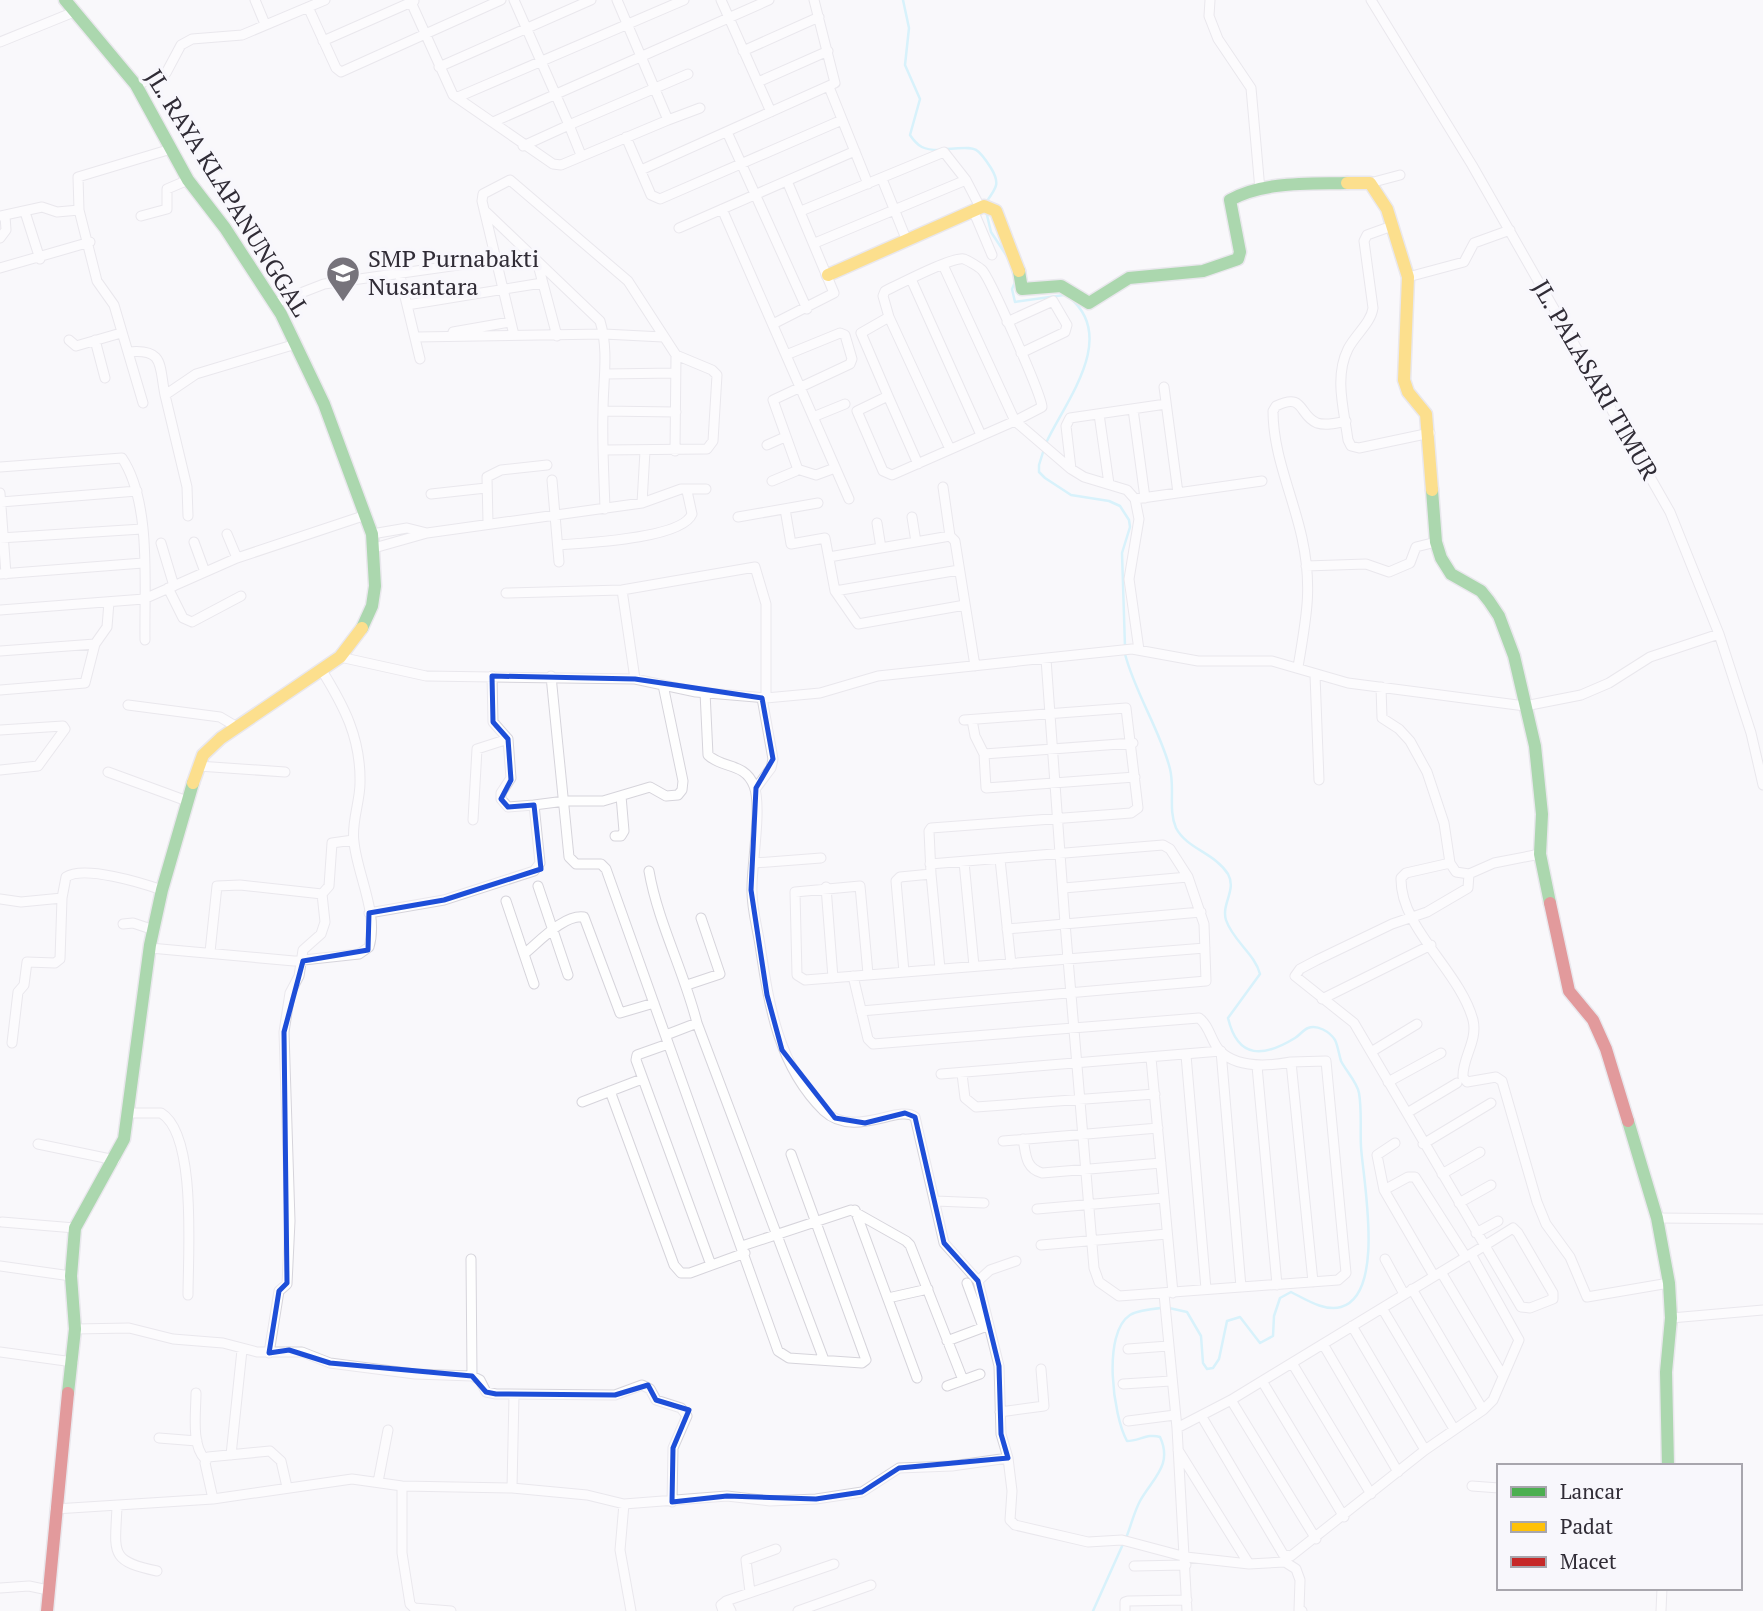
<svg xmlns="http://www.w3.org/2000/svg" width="1763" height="1611" font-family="'PT Serif',serif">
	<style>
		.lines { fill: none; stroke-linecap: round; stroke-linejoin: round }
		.stream { stroke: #afebfa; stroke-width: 2.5 }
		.street-casing { stroke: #d6d4db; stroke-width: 11 }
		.fast-casing { stroke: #d6d4db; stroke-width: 15 }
		.slow-casing { stroke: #d6d4db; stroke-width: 15 }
		.jam-casing { stroke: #d6d4db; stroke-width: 15 }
		.street { stroke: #fefefe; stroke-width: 9 }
		.fast { stroke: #4caf50; stroke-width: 12 }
		.slow { stroke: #ffc107; stroke-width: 12 }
		.jam { stroke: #c62828; stroke-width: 12 }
		.marked { fill: none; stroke: #1d4ed8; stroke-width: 5; stroke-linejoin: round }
		.labels { text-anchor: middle; stroke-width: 7; stroke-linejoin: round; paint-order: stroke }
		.street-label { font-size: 24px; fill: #302c36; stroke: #f8f7fc }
		.poi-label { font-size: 24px; fill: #302c36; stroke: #f8f7fc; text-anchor: start }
	</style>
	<rect width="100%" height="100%" fill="#f9f8fb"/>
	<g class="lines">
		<path class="stream" d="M903 0 909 28 905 65 920 99 910 135C918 147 924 150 939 150
			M946 149C975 148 975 143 991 168 1000 183 997 187 987 201
			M986 211 991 232 1012 264
			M1016 280 1012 289 1015 302 1064 295
			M1046 443C1065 402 1118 338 1070 298
			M1044 449 1039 465V472L1045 478 1071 495 1109 501 1120 506 1129 520 1130 527 1122 553 1125 647
			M1125 654C1135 693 1161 732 1170 769 1175 788 1168 810 1176 828 1187 849 1215 853 1228 874 1237 890 1221 904 1226 920 1233 941 1255 954 1260 974L1228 1018C1238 1060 1264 1057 1295 1038 1300 1035 1303 1030 1308 1028 1317 1024 1330 1032 1335 1040 1338 1046 1339 1055 1341 1061 1346 1071 1357 1082 1359 1093 1362 1110 1360 1129 1361 1147 1363 1179 1386 1294 1341 1307 1325 1312 1305 1299 1291 1292L1280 1298 1274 1316 1273 1336 1260 1343 1240 1317 1227 1321 1219 1359 1213 1368 1207 1369 1203 1363 1201 1336 1187 1312 1169 1308
			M1126 1538C1131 1526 1134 1512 1140 1501 1153 1478 1173 1465 1160 1437 1148 1433 1139 1441 1127 1441 1113 1416 1102 1333 1130 1315 1139 1310 1152 1309 1163 1308
			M1093 1611 1123 1544"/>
		<g class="street-casing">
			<path id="street" d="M255 0 265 24
				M410 0 453 95 553 164 561 165 668 120
				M514 0 569 125 523 146
				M617 0 668 120 700 108
				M721 0 771 112
				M1210 0 1209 16 1218 39 1251 88 1260 190
				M1371 0 1472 165 1670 512 1719 634 1751 733 1763 785
				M308 7 336 68 341 72 501 0
				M323 41 414 1
				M0 42 74 12
				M743 51 819 17
				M439 67 591 0
				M758 82 828 51
				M136 85 166 73 181 45 192 39 242 35 325 0
				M829 87 868 184
				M458 97 684 0
				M493 122 769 0
				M727 132 807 309
				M626 137 651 195 660 199 842 120
				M581 155 569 125 688 74
				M641 170 835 83 814 0
				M882 179 907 241
				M1370 183 1400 175
				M722 209 849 499
				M79 210 78 177 171 149
				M484 210 600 321C609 350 603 381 603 412 602 444 604 477 605 509
				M973 210 992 255
				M801 211 944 152 966 180 980 207
				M25 212 40 259
				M0 216 42 207 57 212 79 210 97 281 114 305 143 403
				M141 216 167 209V189L188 180
				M1392 226 1367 235 1364 241 1373 308C1371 323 1355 335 1348 349 1334 377 1344 410 1348 440L1351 446 1359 448 1430 433
				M679 228 855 151
				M0 238 6 230 5 216
				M815 243 966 180
				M537 261 557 336
				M943 265 1015 421 1042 407C1042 396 990 278 982 270 979 267 969 261 964 259 953 256 898 285 885 291L883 296 889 317 861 333 888 396 857 411 883 471 892 475 1015 421 1071 469 1084 477 1127 490 1135 499 1139 519 1129 579 1139 650
				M0 268 90 242
				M399 272 420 359
				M1408 277 1464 262 1474 243 1510 230
				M911 279 981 435
				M275 303 324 284 494 260
				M407 305 542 283
				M889 317 950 449
				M1007 322 1053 301 1067 325 1065 332 1021 353
				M773 324 834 293 787 181
				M453 332 510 322
				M514 335 482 201 483 194 510 180 628 281 676 355 712 370 717 375 713 441 707 449 604 450
				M416 337 604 334 663 337
				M69 340 76 346 121 333
				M95 340 105 378
				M128 352C165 348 159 366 165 395L196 374 296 344
				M606 374 675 373
				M1164 387 1178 493
				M165 395 187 487 188 516
				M888 396 918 464
				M1133 409 1145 498
				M603 411 676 412
				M1099 414 1109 484
				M813 417 845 404
				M767 445 785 437
				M675 451 676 355
				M0 467 122 458C152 503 144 587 145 640
				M797 469 816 475 835 468
				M1071 469 1066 426 1070 418 1166 404
				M552 480 559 562
				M772 481 796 471 797 467 773 400 850 364 852 359 845 335 840 333 786 355
				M943 487 950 536
				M0 493 6 574
				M431 494 486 488
				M1135 499 1262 481
				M1 502 137 491
				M642 503 645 451
				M785 509 791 544 825 538 835 591 858 624 965 605
				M738 517 818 503
				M912 517 916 542
				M488 523 487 477 501 470 547 465
				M877 523 881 548
				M227 534 237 558
				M372 534 407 528 427 533
				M0 538 142 529
				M194 542 205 572
				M161 543 174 586
				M558 545C584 543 682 539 692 514L687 491
				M374 548 427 533 642 503 681 489H706
				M829 557 950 536 955 541 975 666
				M1306 566 1366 564 1389 572 1410 563 1416 547 1436 542
				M0 574 143 563
				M168 588 183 618 192 622 241 596
				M622 590 635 679
				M835 591 959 570
				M506 593 622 590 755 567 766 604V698
				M0 610 144 599 237 558 366 515
				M0 651 95 644
				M340 657 426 676 635 679 696 692 766 698 820 693 878 676 1132 649 1198 661H1272L1348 683 1525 706 1581 695 1609 683 1650 657 1719 634
				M1298 667C1306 619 1313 588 1302 538 1293 496 1273 455 1273 411L1276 406C1305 392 1298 415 1317 423 1326 426 1337 423 1346 421
				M1315 675 1319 780
				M492 676 493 722 508 739 511 778 501 793V799L508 807 534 805
				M551 676 569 857 576 864H601L606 869 778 1351 789 1358 862 1363 866 1360 791 1154
				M1381 687 1382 718 1399 729 1410 741 1427 772 1444 823 1450 863 1456 872 1469 874 1494 863 1540 854
				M0 690 85 683 95 644 107 627 109 602
				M128 705 220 717 237 727
				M972 720 975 736 984 754 986 788 1135 777
				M0 730 63 726 65 729 38 766 0 770
				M984 754 1133 743
				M198 766 285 772
				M108 772 187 801
				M756 788 771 768 773 759 762 698
				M473 820 477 749 508 739
				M615 836H621L624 831 621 796
				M1000 859 1011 964
				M964 862 974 966
				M754 863 821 858
				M1450 863 1406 873 1401 878C1400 928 1460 971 1473 1020 1478 1041 1462 1058 1463 1077L1467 1082 1496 1077 1502 1081 1537 1202 1546 1224 1570 1257 1587 1297 1669 1283
				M930 864 1163 845 1170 849 1188 877
				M649 871C658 923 684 971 697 1023L824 1360
				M931 874 940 969
				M538 886 568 975
				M826 887 833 978
				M0 899 21 902 62 898 66 877C84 865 142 883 162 890
				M506 901 534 984
				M369 913 444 900 534 871 540 863 534 805 565 801H603L650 787 666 796 678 795 682 790 683 781 663 685
				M123 924 133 923 154 930
				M1007 929 1201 912
				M150 948 294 961 359 954 369 947C379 914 357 874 354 842 351 823 360 802 360 783 361 738 344 706 321 669
				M210 952 217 886 240 885 322 894 329 886 332 843 353 840
				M524 954C539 942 564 914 584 917L620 1013 654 1003
				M904 972 896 881 900 877 931 874 929 831 931 828 1131 813 1138 808 1126 708 964 720
				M868 974 860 886 795 892 797 975 805 980 1205 948
				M853 976 868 1039 873 1044 1199 1018C1210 1026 1211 1042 1220 1051 1238 1069 1269 1066 1291 1062L1313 1282
				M687 985 720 974 701 918
				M1322 999 1431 945
				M861 1011 1206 981 1204 924 1188 877 1064 888
				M666 1035 697 1023
				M12 1043 18 992 24 985 27 962 55 963 60 959 62 898
				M668 1044 637 1055 636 1060 711 1265
				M1371 1052 1417 1024
				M1186 1055 1206 1289
				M1151 1058 1173 1293
				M1257 1066 1277 1285
				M941 1074 1221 1051 1241 1287 1119 1296 1099 1282 1094 1268 1065 923 1046 659
				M962 1074 965 1098 976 1107 1155 1094
				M1388 1082 1441 1053
				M610 1091 674 1265 681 1273H690L745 1253
				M582 1102 642 1079
				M128 1113H161C197 1134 188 1255 188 1295
				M1407 1113 1457 1083
				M1023 1139C1026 1154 1025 1168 1042 1173L1161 1163
				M1003 1141 1158 1128
				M1395 1143 1377 1155 1384 1190 1434 1276
				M38 1144 115 1160
				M1423 1144 1491 1103
				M1442 1174 1480 1152
				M1384 1190 1408 1177H1415L1466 1257
				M936 1201 984 1203
				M1459 1203 1491 1185
				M1037 1209 1164 1198
				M855 1210 917 1378
				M1657 1218 1763 1219
				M2 1222 75 1228
				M1476 1233 1498 1221
				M1041 1245 1167 1234
				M742 1246 851 1210 906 1241 910 1245 963 1380
				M471 1259 472 1376
				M1385 1259 1404 1294
				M0 1266 71 1276
				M1441 1272 1503 1376
				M978 1281 990 1270 1016 1261
				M967 1283 982 1324
				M1241 1287 1338 1280 1346 1273 1326 1061 1291 1062
				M1412 1289 1483 1410
				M1164 1294 1177 1428 1187 1611
				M888 1298 928 1289
				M1382 1308 1454 1429
				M1671 1318 1763 1310
				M1352 1326 1425 1450
				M75 1329 129 1328 173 1339 223 1343 257 1352H302L330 1363 415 1374 472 1376 480 1380 486 1392 496 1394 615 1395 642 1385 650 1389 656 1400 681 1408 687 1416 673 1448 672 1502
				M947 1341 987 1326
				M1323 1344 1398 1472
				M1128 1349 1168 1346
				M0 1352 73 1362
				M269 1353 279 1291 287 1284 290 1221 284 1032 290 993 299 976 303 950 321 934 325 922 322 894
				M1292 1363 1371 1494
				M1262 1381 1344 1517
				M1123 1384 1171 1381
				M947 1386 980 1374
				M196 1393C196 1412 191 1445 205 1459
				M1231 1400 1316 1539
				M1000 1412 1044 1406 1041 1369
				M1202 1417 1283 1554 1291 1556 1425 1450 1483 1410 1493 1400 1519 1340 1471 1254
				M1128 1421 1175 1415
				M1177 1428 1231 1400 1484 1246 1513 1228 1518 1233 1553 1293V1299L1530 1308 1521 1307 1354 1023 1295 976 1300 969 1317 960 1392 924 1427 912 1468 888 1469 874
				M159 1438 197 1441
				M1178 1450 1249 1564
				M231 1455 242 1350
				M1008 1458 1012 1491 1010 1520 1015 1525 1088 1542 1122 1540 1186 1557 1249 1564 1285 1562 1296 1569 1300 1580 1299 1610 1302 1611
				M378 1482 388 1430
				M402 1486V1553L410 1604 414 1608 451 1611
				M1472 1486 1499 1488
				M512 1488 514 1395
				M213 1499 205 1463 208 1457 270 1451 281 1461 287 1487
				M624 1504 620 1550 631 1611
				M117 1507C115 1553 109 1561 157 1571
				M55 1509 213 1499 352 1479 402 1486 512 1488 587 1495 624 1504 727 1496 770 1501 816 1499 862 1492 899 1468 952 1466 1008 1458 1001 1434 999 1366 978 1281 944 1243 915 1117C899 1104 854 1139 824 1111 778 1066 769 1005 760 945 757 926 751 906 752 887 752 863 762 806 754 786 745 762 722 769 708 755L705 692
				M1134 1566 1186 1565
				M0 1588 29 1586 48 1590
				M750 1592 746 1560 776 1549
				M726 1601 834 1564
				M723 1611 721 1605 726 1601 731 1611
				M798 1611 871 1585
				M1125 1611V1602L1128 1601 1187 1600
				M1661 1611 1662 1588"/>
		</g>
		<g class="fast-casing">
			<path id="fast" d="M65 0 136 85 188 180 225 228 281 314 324 404 372 534 375 586 372 606 362 628
				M1019 271 1022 289 1061 286 1089 303 1129 278 1203 271 1238 259 1240 252 1230 200C1264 181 1310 184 1347 183
				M1432 490 1436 542 1441 558 1451 574 1481 591 1489 601 1499 616 1514 656 1535 746 1542 814 1540 854 1550 903
				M1628 1121 1657 1218 1669 1283 1671 1318 1666 1372 1668 1466
				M68 1393 75 1329 71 1276 75 1228 124 1139 150 945 162 890 193 783"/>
		</g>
		<g class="slow-casing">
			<path id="slow" d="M1347 183H1370L1387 209 1408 277 1404 380 1408 392 1426 414 1432 490
				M828 275 984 206 996 211 1019 271
				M193 783 203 755 221 738 340 657 362 628"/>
		</g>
		<g class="jam-casing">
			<path id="jam" d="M1550 903 1569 991 1593 1020 1606 1049 1628 1121
				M47 1611 68 1393"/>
		</g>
		<use href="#street" class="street"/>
		<use href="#fast" class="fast"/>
		<use href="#slow" class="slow"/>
		<use href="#jam" class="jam"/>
	</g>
	<path d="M0 0H1763V1611H0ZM492 676 635 679 762 698 773 759 756 788 751 890 767 995 782 1050 835 1118 865 1123 905 1113 915 1117 944 1243 978 1281 999 1366 1001 1434 1008 1458 899 1468 862 1492 816 1499 727 1496 672 1502 673 1448 689 1410 656 1400 648 1385 615 1395 496 1394 486 1392 472 1376 330 1363 289 1350 269 1353 279 1291 287 1283 284 1032 303 961 368 950 369 913 444 900 541 869 534 805 508 807 501 799 511 780 508 739 493 722Z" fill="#f9f8fb" fill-opacity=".55" fill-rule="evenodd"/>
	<path class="marked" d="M492 676 635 679 762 698 773 759 756 788 751 890 767 995 782 1050 835 1118 865 1123 905 1113 915 1117 944 1243 978 1281 999 1366 1001 1434 1008 1458 899 1468 862 1492 816 1499 727 1496 672 1502 673 1448 689 1410 656 1400 648 1385 615 1395 496 1394 486 1392 472 1376 330 1363 289 1350 269 1353 279 1291 287 1283 284 1032 303 961 368 950 369 913 444 900 541 869 534 805 508 807 501 799 511 780 508 739 493 722Z"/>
	<defs>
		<g id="school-pin" transform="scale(1.75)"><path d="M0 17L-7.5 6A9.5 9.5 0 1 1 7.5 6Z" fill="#76737b" stroke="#f8f7fc"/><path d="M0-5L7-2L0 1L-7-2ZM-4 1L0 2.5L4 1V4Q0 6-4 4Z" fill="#fff"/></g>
	</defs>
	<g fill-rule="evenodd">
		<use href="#school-pin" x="343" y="273"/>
	</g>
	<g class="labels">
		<g class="street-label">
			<text transform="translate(227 193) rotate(58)" y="8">JL. RAYA KLAPANUNGGAL</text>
			<text transform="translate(1595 380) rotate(60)" y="8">JL. PALASARI TIMUR</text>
		</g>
		<g class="poi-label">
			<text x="368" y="267">SMP Purnabakti<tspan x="368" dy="28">Nusantara</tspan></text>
		</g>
	</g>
	<rect x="1497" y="1464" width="245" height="126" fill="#f8f7fc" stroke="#a8a6ad" stroke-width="2"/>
	<rect x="1511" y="1487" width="35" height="10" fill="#4caf50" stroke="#a8a6ad" stroke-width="2"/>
	<text x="1560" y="1499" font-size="21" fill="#302c36">Lancar</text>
	<rect x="1511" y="1522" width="35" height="10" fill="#ffc107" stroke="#a8a6ad" stroke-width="2"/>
	<text x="1560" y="1534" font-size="21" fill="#302c36">Padat</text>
	<rect x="1511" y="1557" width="35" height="10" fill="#c62828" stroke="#a8a6ad" stroke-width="2"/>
	<text x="1560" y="1569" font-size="21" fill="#302c36">Macet</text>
</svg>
